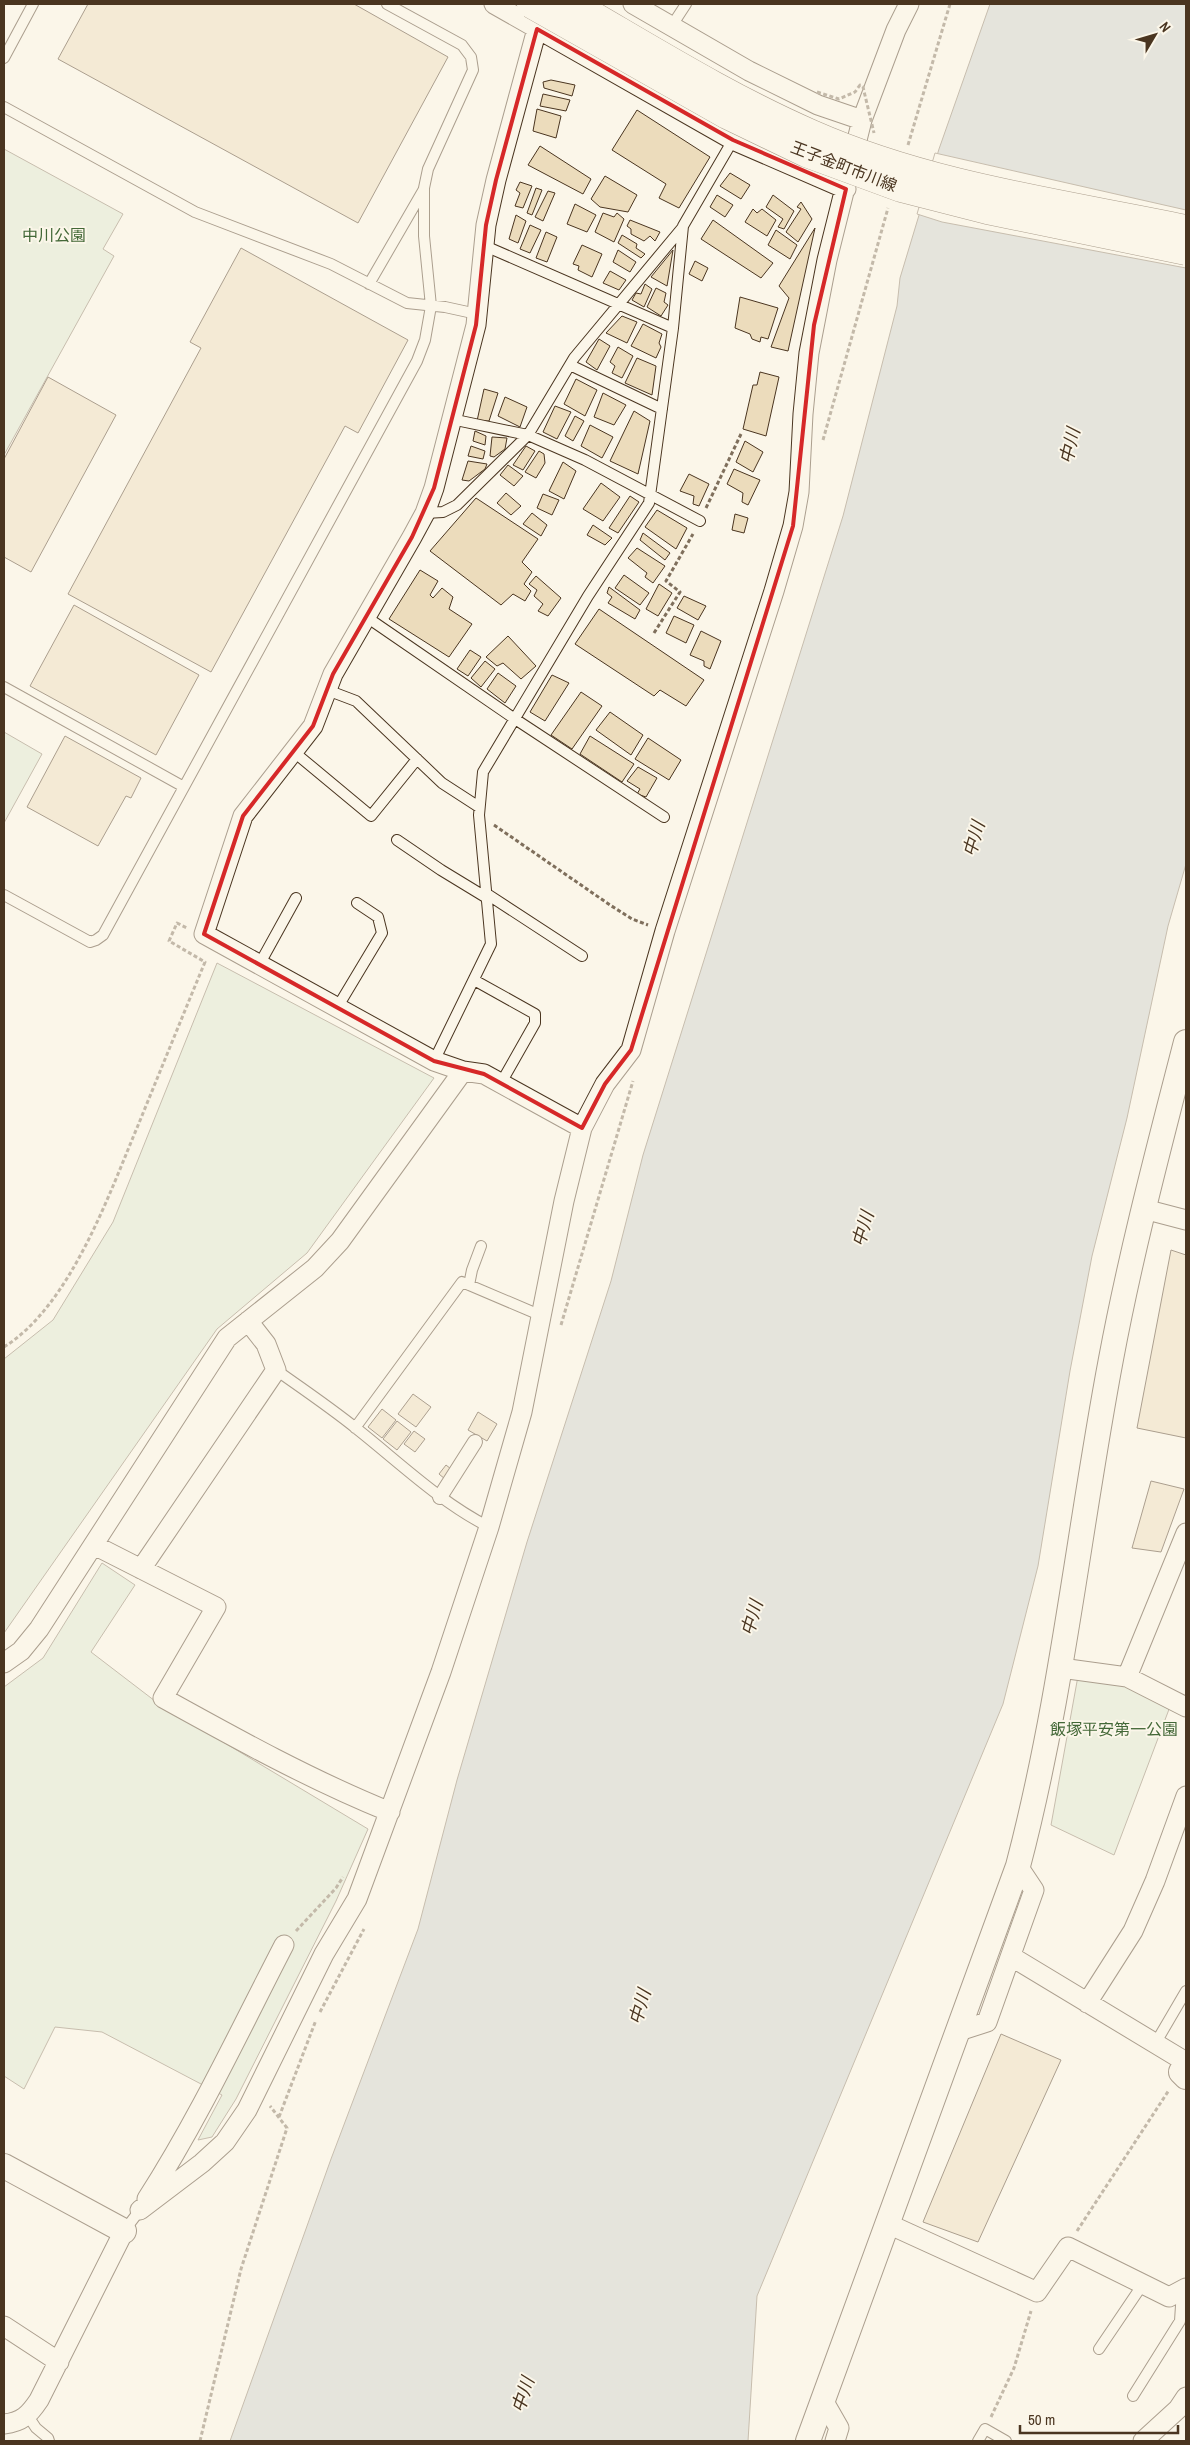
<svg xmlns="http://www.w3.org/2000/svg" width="1190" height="2445" font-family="'Archivo Narrow','Noto Sans JP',sans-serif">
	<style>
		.green { fill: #dce7d0; stroke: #887966 }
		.water { fill: #c9cecd; stroke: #887966 }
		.pier { fill: #fbf6e9; stroke: #887966 }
		.building { fill: #ecdcbc; stroke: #4a3520 }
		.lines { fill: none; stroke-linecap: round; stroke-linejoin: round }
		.service-casing { stroke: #4a3520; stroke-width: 12 }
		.pedestrian-casing { stroke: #4a3520; stroke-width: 16 }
		.minor-casing { stroke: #4a3520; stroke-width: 21 }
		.tertiary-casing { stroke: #4a3520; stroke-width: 26 }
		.path { stroke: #7f6f5c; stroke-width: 3; stroke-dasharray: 4 2.5; stroke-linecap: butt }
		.service { stroke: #fbf6e9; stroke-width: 10 }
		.pedestrian { stroke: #fbf6e9; stroke-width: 14 }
		.minor { stroke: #fbf6e9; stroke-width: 19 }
		.tertiary { stroke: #fbf6e9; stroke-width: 24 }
		.primary-bridge-casing { stroke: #4a3520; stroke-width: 29; stroke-linecap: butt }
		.path-bridge { stroke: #7f6f5c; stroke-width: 3; stroke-dasharray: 4 2.5; stroke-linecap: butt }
		.primary-bridge { stroke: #fbf6e9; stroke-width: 28 }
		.marked { fill: none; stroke: #d62828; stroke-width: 4; stroke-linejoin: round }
		.labels { text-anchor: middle; stroke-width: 4; stroke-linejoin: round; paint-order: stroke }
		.street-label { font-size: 16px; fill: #4a3520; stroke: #fbf6e9 }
		.park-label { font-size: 16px; fill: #436837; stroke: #fbf6e9 }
		.water-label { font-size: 18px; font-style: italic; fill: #4a3520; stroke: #fbf6e9 }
	</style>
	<rect width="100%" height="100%" fill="#fbf6e9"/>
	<path class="green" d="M4 149 123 214 103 249 114 256 4 455Z
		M4 732 42 754 4 823Z
		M217 963 434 1078 307 1253 217 1329 4 1633V1359L53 1320 113 1222Z
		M102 1563 135 1585 91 1652 155 1701 368 1829 336 1901 236 2099 212 2137 198 2140 222 2095 102 2032 55 2027 24 2089 4 2076V1687L43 1658Z
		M1078 1676 1125 1681 1171 1704 1114 1855 1051 1825Z"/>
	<path class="water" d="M990 4H1186V864L1168 926 1127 1118 1092 1256 1070 1371 1038 1566 1003 1704 757 2296 748 2441H230L331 2159 418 1929 457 1780 527 1542 611 1281 643 1155 843 516 897 306 900 278 939 149Z"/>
	<path class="pier" d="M935 153 1186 210V268L942 222 917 214Z"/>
	<path class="building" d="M88 4H354L448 57 358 223 58 59Z
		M551 80 575 85 572 96 544 88 543 82Z
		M543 94 570 100 566 111 540 106Z
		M537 109 561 116 556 138 533 131Z
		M637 110 710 157 679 208 659 198 666 184 612 150Z
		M540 146 591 179 583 194 528 165Z
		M730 173 750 185 741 199 720 186Z
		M605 176 637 195 628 212 600 207 591 199Z
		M520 182 532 186 523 208 515 206 520 193 516 190Z
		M536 188 542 190 532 215 527 213Z
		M548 191 555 193 543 221 535 217Z
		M717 195 733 205 725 217 710 207Z
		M773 195 794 211 784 229 778 227 783 219 766 207Z
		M801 202 812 219 798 242 786 232 801 209 797 207Z
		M575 204 596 215 587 232 567 224Z
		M753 209 757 213 762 209 776 220 767 236 745 222Z
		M603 213 614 217 617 213 624 219 614 242 595 232Z
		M516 215 526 221 518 243 509 239Z
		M630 220 660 232 655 241 650 236 644 241 631 234V229L627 226Z
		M713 220 773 263 761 278 701 239Z
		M530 225 541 230 530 253 520 249Z
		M815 228 788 351 771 347 789 298 779 286Z
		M776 230 797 245 790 259 768 245Z
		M546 232 557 237 547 262 536 258Z
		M622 235 637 244 636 248 645 254 641 258 618 243Z
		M582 245 602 254 592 277 578 270 579 266 573 264Z
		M241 248 408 340 358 433 345 426 211 672 68 594 201 348 190 342Z
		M618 250 636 262 630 272 613 262Z
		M673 250 667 286 651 277Z
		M695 261 708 268 702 281 689 274Z
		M610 271 626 280 619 290 603 283Z
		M645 284 652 289 644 307 632 300 636 293 641 294Z
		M656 288 666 293 664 302 668 305 661 316 647 307Z
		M740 297 778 308 768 339 761 337 760 342 752 339 750 334 735 328Z
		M622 316 637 322 627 343 606 333Z
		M643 324 662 334 659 343 661 347 656 358 631 346Z
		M599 339 610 346 597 370 586 362Z
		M618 347 633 356 622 378 612 373 615 366 610 362Z
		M637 358 656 366 652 395 625 383Z
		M760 372 779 377 766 436 743 429 753 385H757Z
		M48 377 116 415 31 572 4 557V459Z
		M576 379 597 390 585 416 564 404Z
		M484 389 498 393 489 421H477Z
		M603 393 626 405 614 425 594 417Z
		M505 397 527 407 520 427 498 416Z
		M555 406 571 412 557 439 543 432Z
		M634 411 650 421 638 474 610 461Z
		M575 416 584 421 573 441 565 436Z
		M590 425 613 437 602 458 581 446Z
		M475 431 486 436 485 445 473 441Z
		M492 437 507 438 505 449 494 457 490 456Z
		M745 441 763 452 753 472 736 462Z
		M471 446 485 451 483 459 468 456Z
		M526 446 535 451 523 470 513 465Z
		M539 451 544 454 545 463 536 478 525 472Z
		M468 461 487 464 485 469 469 481 462 480Z
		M563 462 576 471 564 499 549 491Z
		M508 465 523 476 514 486 500 475Z
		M734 469 760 480 748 505 742 502 743 493 727 484Z
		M689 474 709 484 699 506 693 504 694 496 680 491Z
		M601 483 620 497 603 521 583 509Z
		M506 493 521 506 511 515 497 503Z
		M543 494 559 500 552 515 537 508Z
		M630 496 639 502 618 533 609 528Z
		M476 498 538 539 522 562 532 572 524 584 531 591 525 601 513 594 501 605 430 551Z
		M657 510 687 528 676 549 645 527Z
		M532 513 547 525 541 536 523 524Z
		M735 514 748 518 744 533 732 530Z
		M593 525 612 538 605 545 587 535Z
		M643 533 670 553 665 560 640 540Z
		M637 548 665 566 653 583 645 577 647 573 628 558Z
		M420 570 438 581 430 595 433 598 442 588 453 597 449 609 472 624 449 657 389 619Z
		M624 575 649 593 640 605 615 588Z
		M536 576 561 598 548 616 538 611 543 604 534 596 537 590 529 584Z
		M659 584 672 593 658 616 646 609Z
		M609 587 640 610 635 619 608 603 612 597 607 593Z
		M684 596 706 606 698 620 677 608Z
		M74 605 199 675 156 755 30 686Z
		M599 609 704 680 686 706 660 690 654 696 575 644Z
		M674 616 694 625 686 643 666 633Z
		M701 631 721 641 710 669 704 666V661L690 655Z
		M508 636 536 666 521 679 503 663 497 666 486 657Z
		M470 650 481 657 468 676 457 669Z
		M485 661 495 669 481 687 471 678Z
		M498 673 516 686 505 703 487 689Z
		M552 675 569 683 545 721 530 712Z
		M581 692 602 706 572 749 551 735Z
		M610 712 643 735 631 755 596 730Z
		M65 736 141 778 131 798 126 796 98 846 27 807Z
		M590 736 634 764 622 782 580 754Z
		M648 738 681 760 669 780 635 759Z
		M638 767 657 778 646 797 637 794 640 789 627 781Z
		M1171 1250 1186 1255V1438L1137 1428Z
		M413 1394 431 1407 416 1427 398 1414Z
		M382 1409 396 1420 382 1438 368 1427Z
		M478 1412 497 1424 487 1441 468 1430Z
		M397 1421 411 1432 397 1450 383 1439Z
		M414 1431 425 1439 415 1452 404 1444Z
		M446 1465 451 1469 445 1479 439 1474Z
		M1151 1481 1184 1489 1161 1552 1132 1548Z
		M1001 2034 1061 2060 978 2242 923 2222Z"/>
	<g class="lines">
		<g class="service-casing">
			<path id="service" d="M671 27 686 4
				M4 58 33 4
				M4 107 195 212 331 264 407 303 445 307 477 314
				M485 246 673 328
				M369 284 424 189
				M570 365 662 409
				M451 419 528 435 585 460 700 521
				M425 513 443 512 457 505 528 435 574 358 683 227
				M365 616 515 719 664 817
				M4 687 184 787
				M327 690 356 701 442 783 479 807
				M294 752 371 816 417 759
				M397 840 441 870 487 898
				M487 894 582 956
				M4 895 90 942 96 940 103 935 417 361 425 340 431 306 424 236V188L428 169 473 70 471 57 462 45 387 4
				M259 965 296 898
				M474 980 535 1014V1023L501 1083
				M337 1008 382 933 378 917 357 903
				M434 1061 491 944 479 815 483 772 588 596 649 503 673 328 683 226 733 140
				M469 1285 472 1270 481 1246
				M276 1370C303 1389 331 1408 357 1429 400 1463 440 1502 489 1527
				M355 1428 462 1282 542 1316
				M1155 2044 1186 1991
				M124 2231 140 2210
				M1099 2349 1143 2284
				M1133 2396 1180 2321 1182 2290
				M28 2416 36 2428 48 2438 49 2441
				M978 2441 985 2429 1006 2441"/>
		</g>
		<g class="pedestrian-casing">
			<path id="pedestrian" d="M440 1497 475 1442"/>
		</g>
		<g class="minor-casing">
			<path id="minor" d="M494 4 733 140 846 189
				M633 4 749 71 818 105 862 120
				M537 29 496 180 486 225 476 325 434 488 425 513 412 537 333 674 313 726 243 816 204 934 434 1061 463 1071 484 1074 582 1128
				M1144 1209 1186 1220
				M94 1545 216 1607 163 1698C237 1739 311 1780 390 1812
				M141 1569 276 1370 266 1344 248 1321
				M4 1663 21 1651 39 1629 227 1338 315 1268 340 1241 463 1071
				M1061 1668 1127 1677 1186 1707
				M1127 1677 1186 1533
				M1012 1957 1186 2062
				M1087 2003 1133 1931 1155 1881 1186 1796
				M956 2032 987 2022 1034 1890 1018 1866
				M147 2199C199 2118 240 2030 284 1945
				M140 2210 202 2163 225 2142 247 2110 324 1954 357 1899 441 1672 489 1527 522 1412 564 1201 582 1128 605 1084 631 1050 665 931 774 591 793 526 799 492 803 414 809 353 827 260 862 120 896 30 909 4
				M886 2223 1037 2292 1068 2247 1169 2297 1186 2288
				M4 2326 59 2362
				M823 2400 839 2428 835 2441
				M4 2424C22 2422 29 2415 39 2400L124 2231
				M1143 2441 1178 2409 1186 2397"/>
		</g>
		<g class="tertiary-casing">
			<path id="tertiary" d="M1181 2072 1186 2077
				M4 2166 124 2231
				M808 2441 1018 1866C1062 1699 1079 1528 1111 1359 1131 1252 1159 1147 1186 1042"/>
		</g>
		<path class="path" d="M908 145 950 4
			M823 440 888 208
			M706 508 741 434
			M654 633 680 592 666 581 693 534
			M494 825 610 905 632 919 648 925
			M561 1325 633 1081
			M4 1347C71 1305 109 1194 139 1123 161 1069 183 1015 205 962L169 941 177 923 187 928
			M296 1931 336 1888 343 1877
			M320 2012 364 1929
			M279 2117 316 2020
			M1077 2231 1169 2090
			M991 2417 1014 2368 1031 2311
			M200 2441 241 2269 287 2128 270 2106"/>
		<use href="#service" class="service"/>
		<use href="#pedestrian" class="pedestrian"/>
		<use href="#minor" class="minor"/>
		<use href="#tertiary" class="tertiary"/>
		<g class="primary-bridge-casing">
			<path id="primary-bridge" d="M531 4 727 115 806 153 901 188 987 210 1186 251
				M573 4C651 49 729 98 812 134 930 186 1061 203 1186 229"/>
		</g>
		<path class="path-bridge" d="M817 92 839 99 855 92 860 85 863 87 874 133"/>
		<use href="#primary-bridge" class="primary-bridge"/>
	</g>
	<path d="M0 0H1190V2445H0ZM537 29 733 140 846 189 814 325 793 526 631 1050 605 1084 582 1128 484 1074 434 1061 204 934 243 816 313 726 333 674 412 537 434 488 476 325 486 225 496 180Z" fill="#fbf6e9" fill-opacity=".55" fill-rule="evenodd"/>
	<path class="marked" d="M537 29 733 140 846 189 814 325 793 526 631 1050 605 1084 582 1128 484 1074 434 1061 204 934 243 816 313 726 333 674 412 537 434 488 476 325 486 225 496 180Z"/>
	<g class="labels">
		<g class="street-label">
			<text transform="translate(844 166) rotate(21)" y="6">王子金町市川線</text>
		</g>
		<g class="park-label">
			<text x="54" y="241">中川公園</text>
			<text x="1114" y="1735">飯塚平安第一公園</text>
		</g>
		<g class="water-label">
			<text transform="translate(1070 446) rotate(-77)" y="6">中川</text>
			<text transform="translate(974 839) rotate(-74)" y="6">中川</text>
			<text transform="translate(863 1229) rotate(-74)" y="6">中川</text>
			<text transform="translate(752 1618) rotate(-74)" y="6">中川</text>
			<text transform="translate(640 2007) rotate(-74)" y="6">中川</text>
			<text transform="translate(523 2395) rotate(-72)" y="6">中川</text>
		</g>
	</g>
	<rect width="1190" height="2445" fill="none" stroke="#4a3520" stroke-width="10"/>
	<g transform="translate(1155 35) rotate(52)" stroke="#fbf6e9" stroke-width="4" paint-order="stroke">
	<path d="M0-4L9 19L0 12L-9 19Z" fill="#4a3520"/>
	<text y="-8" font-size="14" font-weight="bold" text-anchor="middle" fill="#4a3520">N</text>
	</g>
	<path d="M1020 2425v8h158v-8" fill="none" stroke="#4a3520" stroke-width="2.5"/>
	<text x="1028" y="2425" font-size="15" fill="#4a3520" stroke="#fbf6e9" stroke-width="4" paint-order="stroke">50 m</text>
</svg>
